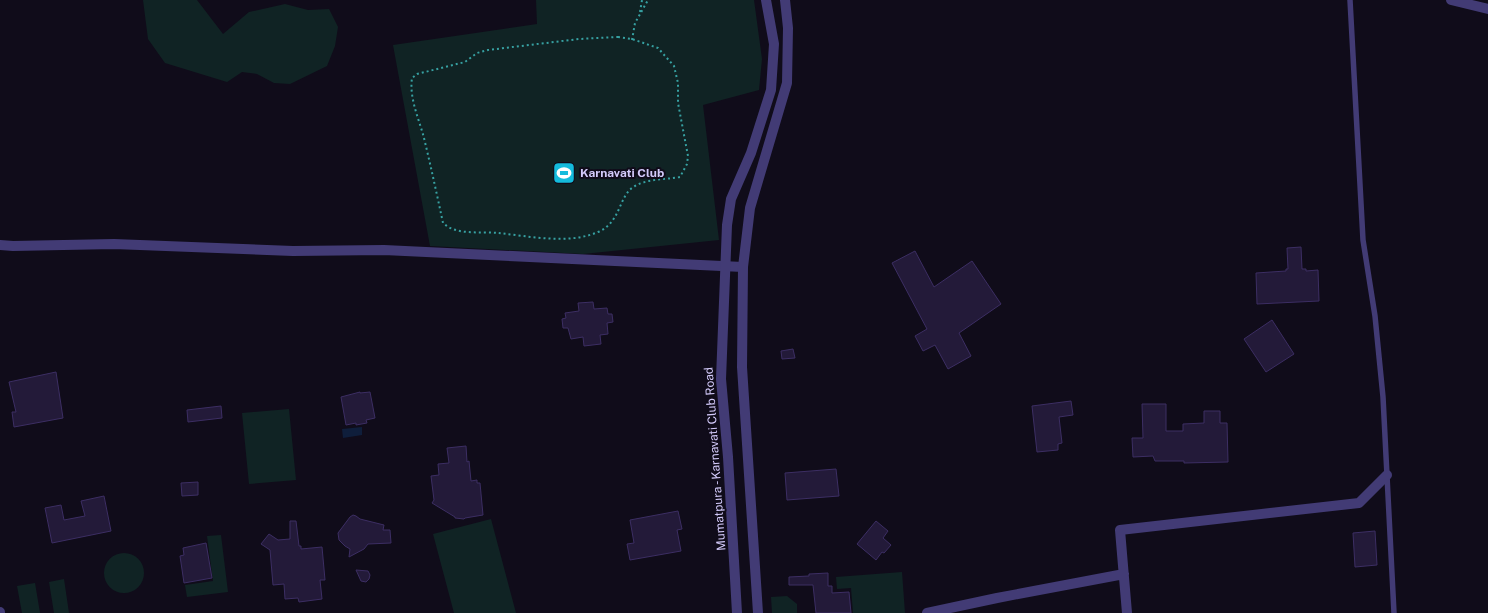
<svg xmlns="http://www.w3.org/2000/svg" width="1488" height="613" font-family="'Public Sans',sans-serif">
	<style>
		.green { fill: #102324 }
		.water { fill: #0f1e3b }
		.building { fill: #231a39; stroke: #3c2e63 }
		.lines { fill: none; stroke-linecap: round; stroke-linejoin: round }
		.path { stroke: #37a1a2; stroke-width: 2; stroke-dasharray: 2 3; stroke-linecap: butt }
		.service { stroke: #423b75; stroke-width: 5.5 }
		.minor { stroke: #423b75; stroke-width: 10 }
		.tertiary { stroke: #423b75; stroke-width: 10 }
		.labels { text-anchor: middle; stroke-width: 4; stroke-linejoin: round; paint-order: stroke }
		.poi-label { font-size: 12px; font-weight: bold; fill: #d3cafa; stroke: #100c1a; text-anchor: start }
		.street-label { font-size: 12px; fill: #d3cafa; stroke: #100c1a }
	</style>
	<rect width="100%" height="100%" fill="#100c1a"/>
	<path class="green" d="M143 0H197L223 34 249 12 285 4 308 10 329 9 338 27 335 46 327 66 290 84 274 83 257 74 242 72 227 82 165 63 148 39Z
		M536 0H754L762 59 759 90 703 105 719 240 583 254 430 246 393 45 537 24Z
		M289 409 296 480 249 484 242 413Z
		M491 519 516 613H454L433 534Z
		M221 535 228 592 187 597 185 585 213 581 207 536Z
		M104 573a20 20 0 1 1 40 0a20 20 0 1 1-40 0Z
		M902 572 905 613H853L851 588 837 589 836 577Z
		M64 579 69 613H54L49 582Z
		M35 583 40 613H22L17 586Z
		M787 596 797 604V613H772L771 597Z"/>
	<path class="water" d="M362 427V435L343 438 342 429Z"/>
	<path class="building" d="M1301 247 1302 269H1306V271L1318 270 1319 301 1257 304 1256 273 1286 271V269H1288L1287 248Z
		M915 251 934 287 972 261 1001 304 959 333 971 356 948 369 935 345 923 351 915 336 927 329 892 263Z
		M593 302 594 309 607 308 608 314H612L613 322 607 323 608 334 600 335 601 344 584 346 583 337 571 339 568 328H563L562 319 566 318 565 313 579 311 578 303Z
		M1272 320 1294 354 1266 372 1244 339Z
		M793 349 795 358 782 359 781 351Z
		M56 372 63 418 14 427 12 412H16L9 382Z
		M360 392V393L370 392 375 418 366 420 367 423 356 425V423L346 425 341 397Z
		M1071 401 1073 415 1059 417 1062 443 1058 444V450L1037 452 1032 406Z
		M1142 404H1166V431H1183V424L1204 423V411H1220V423H1227L1228 462 1184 463V461H1155L1153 456 1133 457 1132 438H1143Z
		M221 406 222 418 188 422 187 410Z
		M466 446 467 462 469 461 471 481 477 480V483H480L483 515 465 518 464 519 455 518V517L432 503 434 500 431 476 439 475 438 464 449 463 447 448Z
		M836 469 839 496 787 500 785 473Z
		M198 482V495L182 496 181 483Z
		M104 496 111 531 52 543 45 508 61 505 64 520 85 516 81 501Z
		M678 511 682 529 677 530 681 551 630 560 627 544 634 543 630 520Z
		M353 515 356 516 360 519 384 525 383 530H390L391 543 368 544 364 549 349 557 350 549 345 546 339 540 338 533 350 517Z
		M290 521H296L299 546H301V549L322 547 325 580H320L322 599 299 602 298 598 285 599 284 584 273 585 270 550 261 544 269 534 278 540 290 539Z
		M876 521 888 531 883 538 891 545 884 553 882 552 876 560 857 544Z
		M1375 531 1377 565 1355 567 1353 533Z
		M206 543 212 578 184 583 180 556 184 555 183 548Z
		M356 570 368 571 370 575 369 579 366 582 361 581Z
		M828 573V586H832V593L849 592 851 613H816L813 585H789V577L809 576V574Z"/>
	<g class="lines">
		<path class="path" d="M640 12 642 0
			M618 37 632 39 658 48 674 66 678 83V103L688 156 687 164 680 177C664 180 650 178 635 186 618 195 622 222 598 232 568 245 529 236 498 233 480 231 457 236 443 223 437 195 431 167 424 138 419 119 409 98 412 78L417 74 465 62 477 53 488 50 579 39Z
			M632 40 635 23 648 0"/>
		<path class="service" d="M1350 0 1363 240 1375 316 1383 397 1394 613"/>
		<path class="minor" d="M0 245 13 246 114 244 293 251 384 250 743 267
			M0 612V613
			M927 613 997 598 1124 574
			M1127 613 1120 530 1359 503 1387 475"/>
		<path class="tertiary" d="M1451 0 1488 9
			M737 613 728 457 721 379 727 225 731 199 751 153 771 90 774 44 766 0
			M758 613 742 367 743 267 750 208 787 83 788 28 785 0"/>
	</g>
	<defs>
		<g id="stadium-square" transform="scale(1.15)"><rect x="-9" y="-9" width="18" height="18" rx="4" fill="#14bbdc" stroke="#100c1a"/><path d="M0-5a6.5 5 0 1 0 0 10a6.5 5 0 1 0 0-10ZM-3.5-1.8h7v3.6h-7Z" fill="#fff"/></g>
	</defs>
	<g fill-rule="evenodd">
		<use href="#stadium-square" x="564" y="173"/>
	</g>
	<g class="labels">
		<g class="poi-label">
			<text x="580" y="177">Karnavati Club</text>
		</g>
		<g class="street-label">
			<text transform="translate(715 459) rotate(-94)" y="4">Mumatpura - Karnavati Club Road</text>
		</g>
	</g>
</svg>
